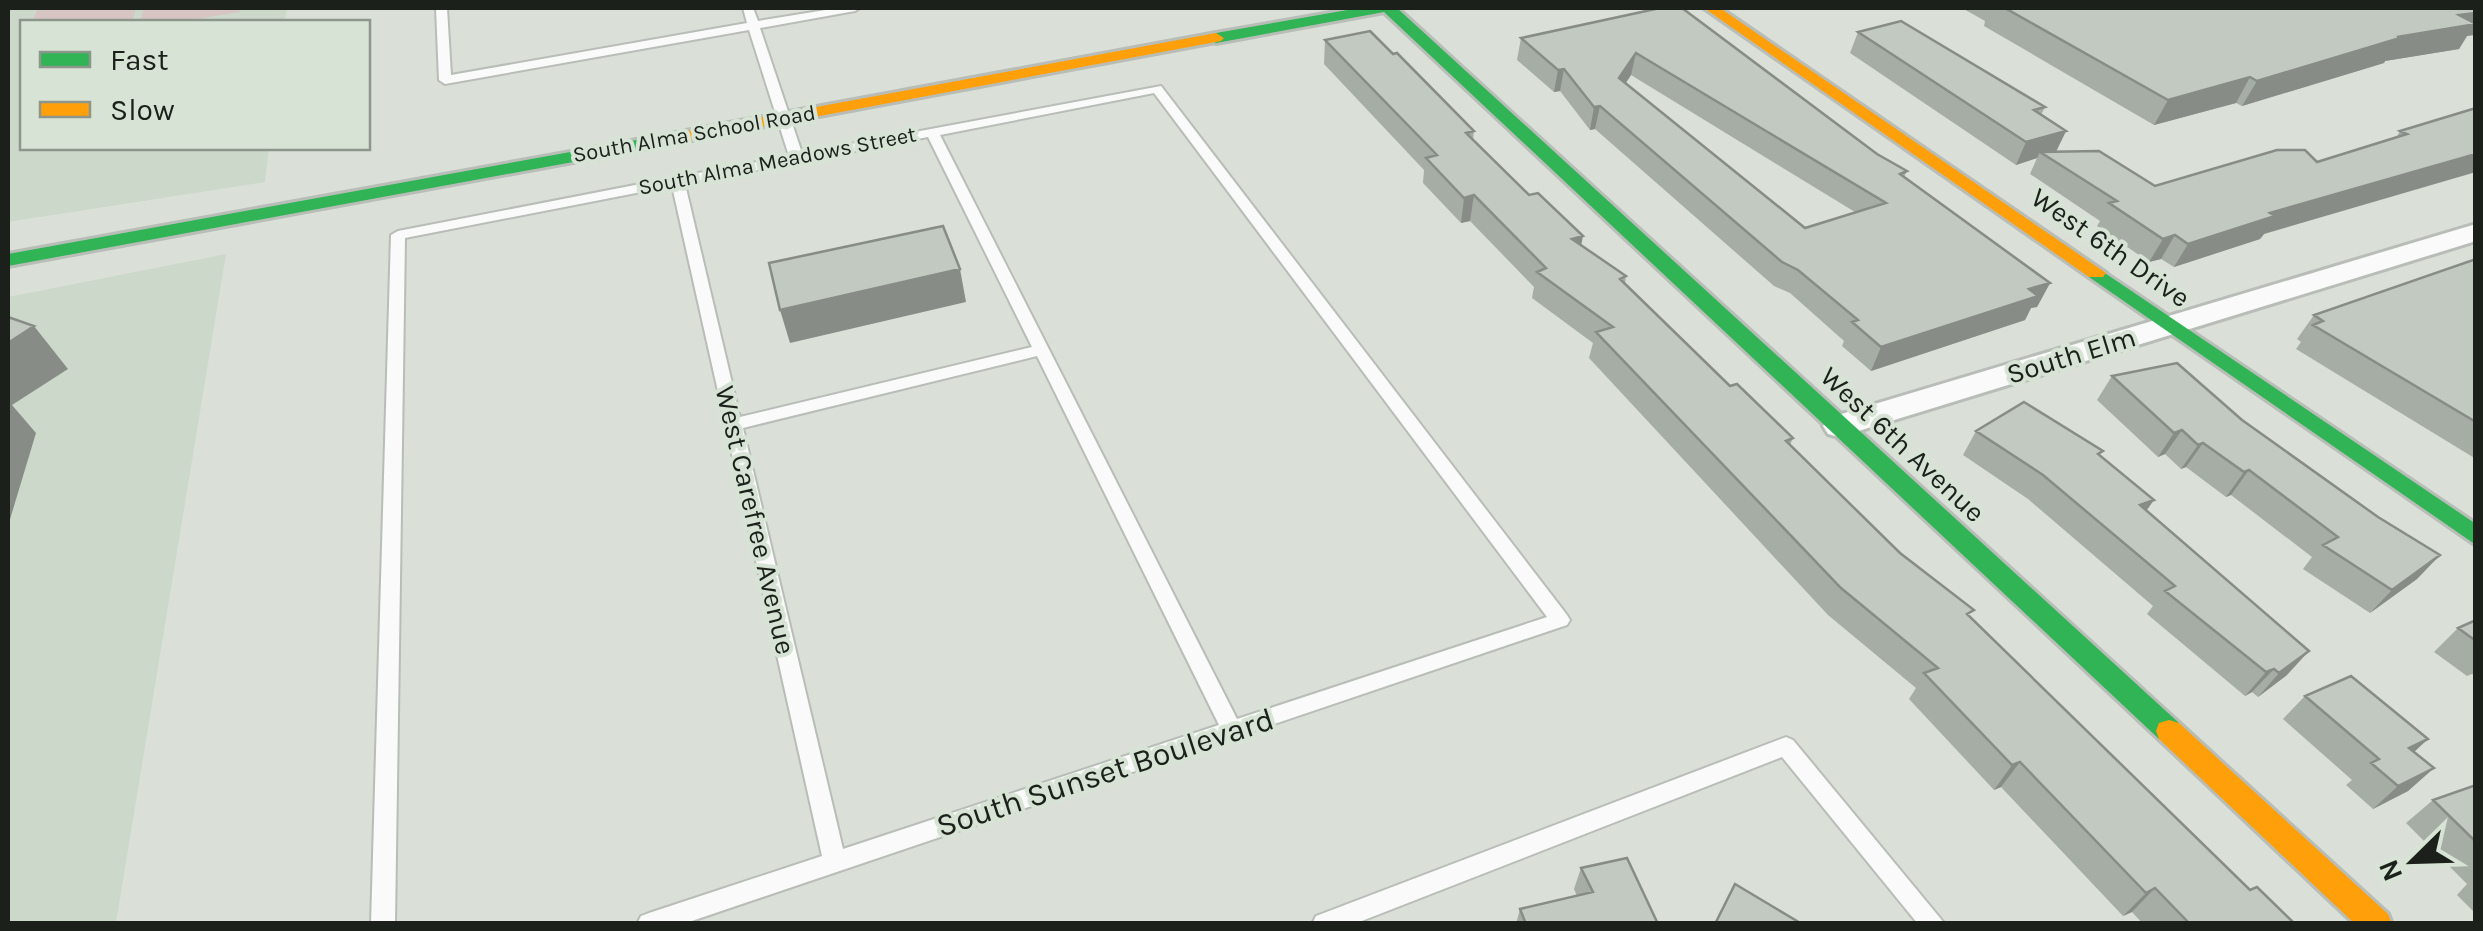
<svg xmlns="http://www.w3.org/2000/svg" width="2483" height="931" font-family="Karla,sans-serif">
	<style>
		.built { fill: #ccd9ca }
		.green { fill: #d7c5c3 }
		.lines { fill: none; stroke-linecap: round; stroke-linejoin: round }
		.lane-casing { stroke: #b8bdb8; stroke-width: 4 }
		.street-casing { stroke: #b8bdb8; stroke-width: 6 }
		.fast-casing { stroke: #b8bdb8; stroke-width: 6 }
		.slow-casing { stroke: #b8bdb8; stroke-width: 6 }
		.lane { fill: #f9faf9; fill-rule: evenodd }
		.street { fill: #f9faf9; fill-rule: evenodd }
		.fast { fill: #30b455; fill-rule: evenodd }
		.slow { fill: #ff9f0a; fill-rule: evenodd }
		.wall { fill: #a6ada5; fill-rule: evenodd }
		.shaded-wall { fill: #878d86 }
		.building { fill: #c1c9c0; stroke: #878d86; stroke-width: 2.5; fill-rule: evenodd }
		.labels { text-anchor: middle; stroke-width: 8; stroke-linejoin: round; paint-order: stroke }
		.far-street-label { font-size: 22px; fill: #1b201b; stroke: #d7e4d5 }
		.street-label { font-size: 28px; fill: #1b201b; stroke: #d7e4d5 }
		.near-street-label { font-size: 32px; fill: #1b201b; stroke: #d7e4d5 }
	</style>
	<rect width="100%" height="100%" fill="#dae0d8"/>
	<path class="built" d="M8 8H287L285 22H22V148H269L265 182 8 222Z
		M226 254 116 923H8V297Z"/>
	<path class="green" d="M38 8H136L132 22H32Z
		M144 8H241L240 12 178 22H140Z"/>
	<g class="lines">
		<g class="lane-casing">
			<path id="lane" d="M436 8H447L451 75 747 23 743 8H753L758 21 838 8H860L855 11 760 28 802 153 1161 86 1567 615 1570 620 1567 625 683 924H637L641 916 649 913 822 856 672 186 405 238 395 924H371L391 235 398 231 671 178 677 175 682 176 789 156 749 30 445 84 439 80ZM1154 93 1547 617 1237 719 940 135ZM928 137 1032 347 740 417 685 184ZM1037 356 1219 725 843 849 743 428Z
				M1786 737 1793 740 1945 924H1918L1782 757 1354 924H1312L1316 916Z"/>
		</g>
		<g class="street-casing">
			<path id="street" d="M2476 224V241L1839 437 1828 434 1823 426 1828 418Z"/>
		</g>
		<g class="fast-casing">
			<path id="fast" d="M1359 8H1397L2179 723 2182 731 2179 739 2169 742 2159 739 1384 12 1216 43 1208 38 1216 33Z
				M670 134 676 135V143L8 266V254Z
				M2096 267 2476 524V545L2089 277 2086 273 2089 269Z"/>
		</g>
		<g class="slow-casing">
			<path id="slow" d="M1704 8H1720L2106 273 2103 277H2089Z
				M1216 33 1224 38 1221 41 670 144 661 139 670 134Z
				M2169 720 2179 723 2388 914 2392 924H2355L2159 739 2156 731 2159 723Z"/>
		</g>
		<use href="#lane" class="lane"/>
		<use href="#street" class="street"/>
		<use href="#fast" class="fast"/>
		<use href="#slow" class="slow"/>
	</g>
	<path class="wall" d="M1660 8 1877 154 1907 171 1904 177 2050 283 2037 307 2031 308 2025 320 1871 371 1842 346 1844 341 1790 293 1774 286 1595 129 1590 130 1560 91 1554 92 1517 60 1521 38ZM1631 75 1855 212 1805 228 1626 83Z
		M1962 8H2476L2467 36 2459 49 2385 61 2384 63 2242 106 2236 103 2154 125 1984 26 1985 21Z
		M1858 32 2045 107 2041 115 2066 131 2056 151 2155 186 2317 162 2396 138 2400 131 2476 108 2264 234 2260 239 2174 267 2161 259 2149 262 2097 226 2100 221 2030 174 2037 158 2016 165 1850 53Z
		M1325 40 1474 131 1473 140 1581 246 1626 276 1625 283 1730 386 1793 438 1790 445 1900 553 1970 617 2250 890 2295 924H2143L2132 912 2123 916 2001 787 1994 790 1909 699 1916 688 1828 615 1589 358 1593 343 1532 298 1534 287 1470 221 1461 223 1423 183 1424 170 1324 64Z
		M2476 261V459L2296 349 2301 342 2297 339 2314 315Z
		M2112 376 2242 420 2378 517 2440 555 2417 579 2370 613 2303 569 2312 557 2231 495 2226 497 2186 467 2181 469 2165 454 2158 457 2097 400Z
		M1976 431 2100 456 2287 675 2258 697 2252 692 2245 696 2147 614 2153 606 2028 499 1963 455Z
		M2476 620V677L2472 674 2467 676 2434 652 2458 628Z
		M2305 696 2428 739 2414 752 2434 768 2408 791 2373 809 2346 785 2352 780 2283 719Z
		M2476 785V914L2457 895 2467 884 2406 823 2433 800Z
		M1581 868 1658 924H1516L1520 909 1577 896 1574 889Z"/>
	<path class="shaded-wall" d="M2476 13V35L2467 36 2459 49 2385 61 2384 63 2242 106 2257 81 2397 37 2459 15Z
		M1636 53 1631 75 1614 100 1619 78Z
		M1564 69 1560 91 1554 92 1558 70Z
		M2250 77 2236 103 2154 125 2168 100Z
		M1600 106 1595 129 1590 130 1594 107Z
		M2066 131 2055 154 2040 152 2037 158 2016 165 2026 142Z
		M2476 154V172L2264 234 2260 239 2174 267 2188 244 2270 213Z
		M1474 195 1470 221 1461 223 1464 198Z
		M2175 235 2161 259 2149 262 2163 239Z
		M1583 236 1578 261 1572 239Z
		M960 269 966 302 790 343 780 310Z
		M2050 283 2037 307 2031 308 2025 320 1871 371 1881 347 2029 289Z
		M34 326 68 369 12 405 36 433 8 526V343Z
		M2182 430 2165 454 2158 457 2174 433Z
		M2203 443 2186 467 2181 469 2198 445Z
		M2249 470 2231 495 2226 497 2244 472Z
		M2154 500 2137 524 2140 505Z
		M2440 555 2417 579 2370 613 2392 590Z
		M2309 651 2287 675 2258 697 2279 673Z
		M2274 669 2252 692 2245 696 2266 672Z
		M2428 739 2403 762 2409 748Z
		M2020 762 2001 787 1994 790 2012 765Z
		M2434 768 2408 791 2373 809 2398 786Z
		M2155 888 2132 912 2123 916 2146 893Z"/>
	<path class="building" d="M1660 8H1682L1877 154 1907 171 1900 174 2050 283 2029 289 2038 296 1881 347 1852 322 1858 320 1798 270 1782 262 1600 106 1594 107 1564 69 1558 70 1521 38ZM1636 53 1886 203 1805 228 1619 78Z
		M2005 8H2476V13L2459 15 2476 24 2397 37 2400 38 2257 81 2250 77 2168 100Z
		M1901 21 2045 107 2034 110 2066 131 2026 142 1858 32Z
		M1370 31 1393 54 1397 53 1474 131 1466 133 1529 195 1538 193 1583 236 1572 239 1626 276 1620 279 1730 386 1737 384 1793 438 1786 441 1900 553 1974 610 1967 614 2250 890 2257 887 2295 924H2190L2155 888 2146 893 2020 762 2012 765 1924 673 1938 668 1841 588 1596 332 1613 327 1537 272 1546 268 1474 195 1464 198 1426 158 1437 155 1325 40Z
		M2476 108V154L2270 213 2275 216 2188 244 2175 235 2163 239 2109 203 2117 201 2040 152 2099 151 2155 186 2277 150H2305L2317 162 2407 134 2400 131Z
		M943 226 960 269 780 310 769 263Z
		M2473 260 2476 261V422L2313 325 2323 321 2314 315Z
		M8 317 34 326 8 343Z
		M2177 363 2242 420 2378 517 2440 555 2392 590 2323 545 2338 537 2249 470 2244 472 2203 443 2198 445 2182 430 2174 433 2112 376Z
		M2024 402 2103 451 2098 454 2154 500 2140 505 2309 651 2279 673 2274 669 2266 672 2165 591 2175 586 2043 475 1976 431Z
		M2476 620V641L2458 628Z
		M2351 676 2428 739 2409 748 2434 768 2398 786 2371 763 2379 759 2305 696Z
		M2476 785V842L2433 800Z
		M1627 858 1658 924H1526L1520 909 1593 892 1581 868Z
		M1735 884 1802 924H1715Z"/>
	<g class="labels">
		<g class="far-street-label">
			<text transform="translate(694 133) rotate(-10)" y="8">South Alma School Road</text>
			<text transform="translate(777 160) rotate(-11)" y="8">South Alma Meadows Street</text>
		</g>
		<g class="street-label">
			<text transform="translate(2111 247) rotate(35)" y="10">West 6th Drive</text>
			<text transform="translate(2071 355) rotate(-17)" y="10">South Elm</text>
			<text transform="translate(1903 444) rotate(43)" y="10">West 6th Avenue</text>
			<text transform="translate(756 520) rotate(77)" y="10">West Carefree Avenue</text>
		</g>
		<g class="near-street-label">
			<text transform="translate(1105 772) rotate(-18)" y="11">South Sunset Boulevard</text>
		</g>
	</g>
	<rect width="2483" height="931" fill="none" stroke="#1b201b" stroke-width="20"/>
	<rect x="20" y="20" width="350" height="130" fill="#d7e4d5" stroke="#8c968b" stroke-width="2.5"/>
	<rect x="40" y="52" width="50" height="15" fill="#30b455" stroke="#8c968b" stroke-width="2.5"/>
	<text x="110" y="70" font-size="30" fill="#1b201b">Fast</text>
	<rect x="40" y="102" width="50" height="15" fill="#ff9f0a" stroke="#8c968b" stroke-width="2.5"/>
	<text x="110" y="120" font-size="30" fill="#1b201b">Slow</text>
	<g transform="translate(2413 861) rotate(247)" stroke="#d7e4d5" stroke-width="8" paint-order="stroke">
	<path d="M0-8L18 38L0 25L-18 38Z" fill="#1b201b"/>
	<text y="-15" font-size="28" font-weight="bold" text-anchor="middle" fill="#1b201b">N</text>
	</g>
</svg>
